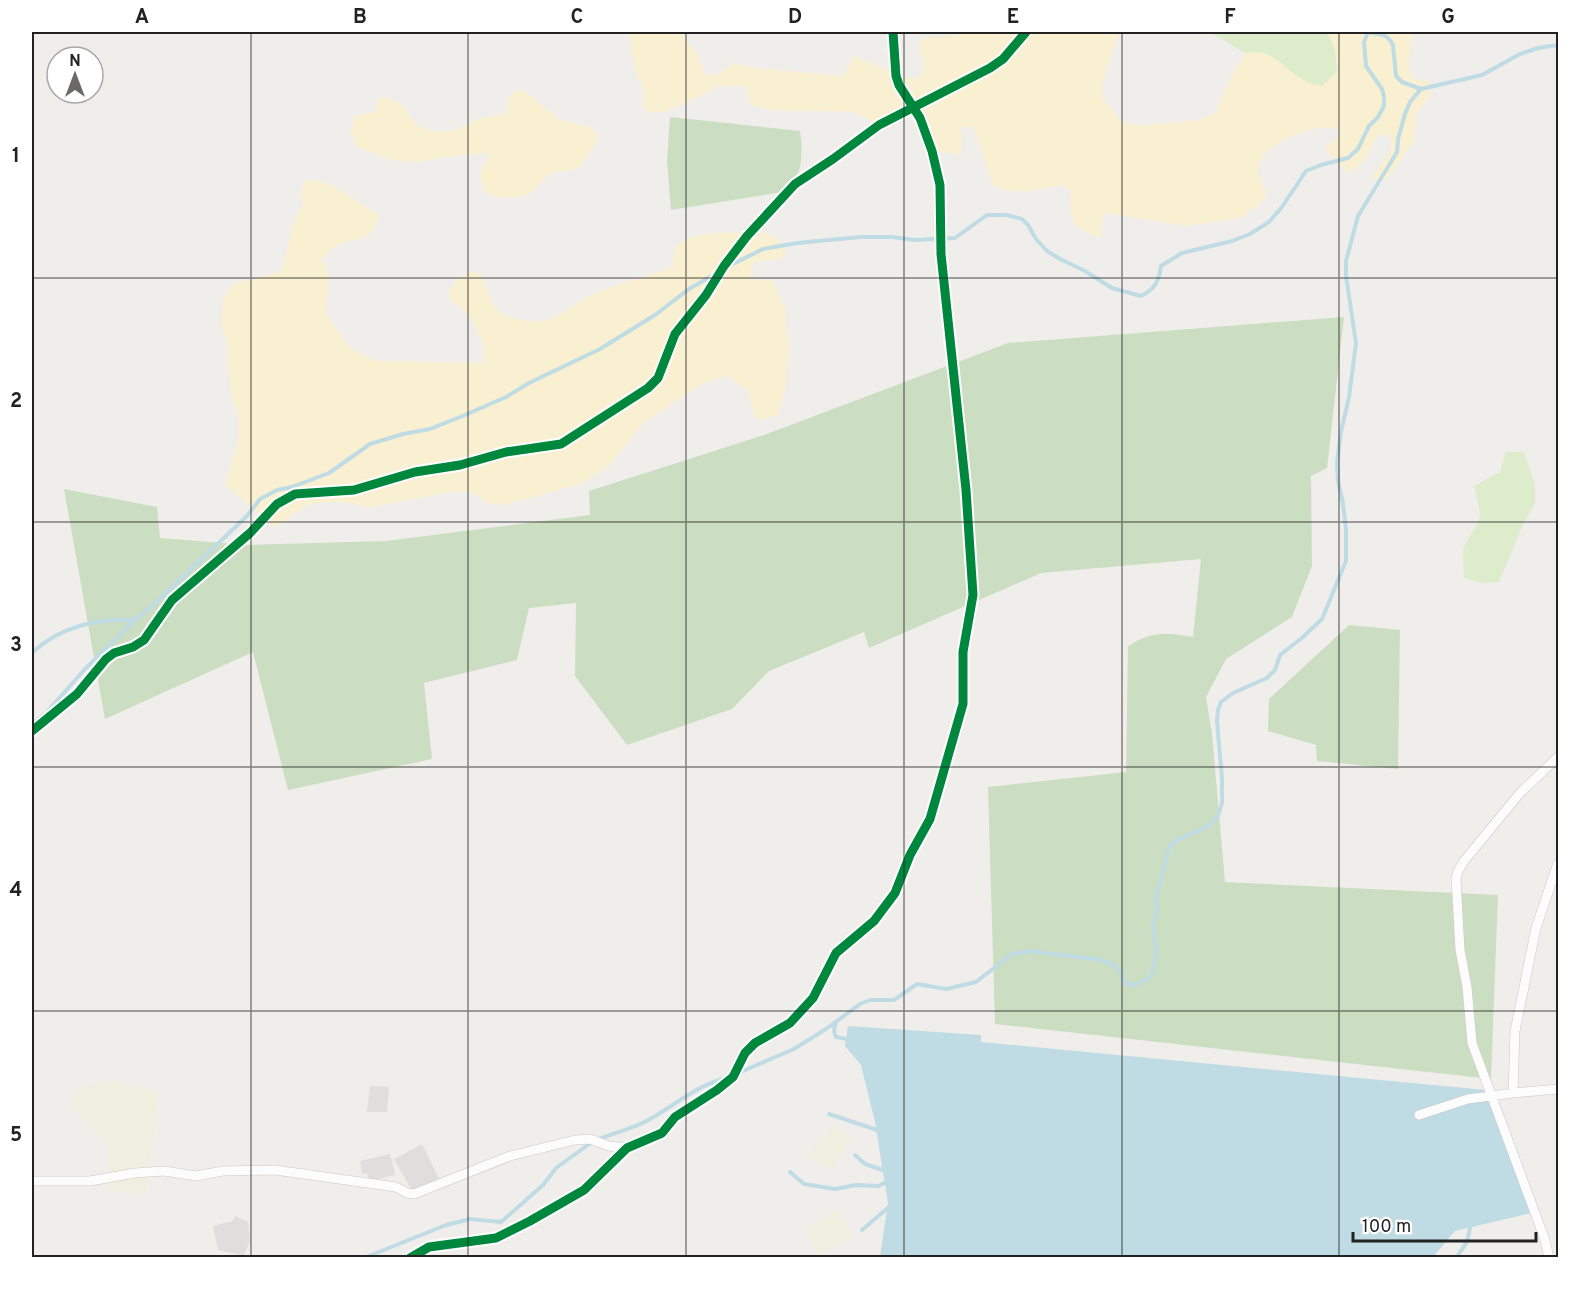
<svg xmlns="http://www.w3.org/2000/svg" width="1590" height="1289" font-family="Overpass,sans-serif">
	<style>
		.residential { fill: #dfdedc }
		.farmland { fill: #efefdf }
		.grass { fill: #ddeccb }
		.forest { fill: #cbdec1 }
		.sand { fill: #f8f0d0 }
		.water { fill: #bfdbe3 }
		.lines { fill: none; stroke-linecap: round; stroke-linejoin: round }
		.stream { stroke: #bfdbe3; stroke-width: 4 }
		.street-casing { stroke: #c9c8c7; stroke-width: 10 }
		.street { stroke: #fdfcfc; stroke-width: 9 }
		.cycleway-casing { stroke: #fff; stroke-width: 13 }
		.cycleway { stroke: #00873e; stroke-width: 9 }
		.grid { fill: none; stroke: #222; stroke-width: 1.5; stroke-opacity: 0.55 }
		.neatline { fill: none; stroke: #222; stroke-width: 2 }
		.grid-label { font-size: 20px; text-anchor: middle; font-weight: bold; fill: #222 }
	</style>
	<rect width="100%" height="100%" fill="#f0eeeb"/>
	<path class="residential" d="M370 1086 389 1087 387 1112H367Z
		M422 1144 441 1183 414 1194 394 1159Z
		M390 1154 395 1175 369 1181 367 1173 362 1174 360 1161Z
		M235 1216 248 1222 250 1241 244 1256 218 1250 213 1226 233 1221Z"/>
	<path class="farmland" d="M113 1080 160 1093 145 1196 106 1189 108 1144 72 1107 74 1090Z
		M833 1125 855 1138 830 1170 807 1156Z
		M839 1208 853 1236 816 1257 806 1229Z"/>
	<path class="grass" d="M1209 32H1326C1335 44 1337 57 1337 72L1322 86C1289 84 1279 45 1246 53Z
		M1506 452H1524L1535 485V504L1524 522 1499 582 1481 583 1464 578 1463 548 1479 521 1480 512 1474 486 1500 472Z"/>
	<path class="forest" d="M670 117 800 131C803 152 803 175 788 191L671 210 667 161Z
		M1344 317 1327 468 1311 476 1312 566 1292 617 1226 659 1206 697 1212 734 1225 882 1498 895 1491 1079 995 1024 988 787 1126 772 1128 646C1152 631 1166 632 1193 637L1201 559 1041 573 869 648 864 632 769 671 732 709 627 745 575 676 576 603 529 608 517 660 424 683 432 759 288 790 253 652 105 719 64 489 157 507 160 538 248 545 386 541 590 515 589 491 764 435 1008 343Z
		M1349 625 1400 630 1398 769 1317 761 1316 745 1268 731 1269 699Z"/>
	<path class="sand" d="M629 32H681L698 56 705 74 715 76 734 63 754 68 844 76 854 56C875 63 892 75 914 79L924 72V61L919 46 921 39C937 35 954 37 969 32H1119L1102 83V98L1120 119 1132 125H1147L1200 120 1214 114 1233 74 1246 53C1279 45 1290 84 1322 86L1337 72C1337 57 1335 44 1326 32H1413C1411 50 1399 83 1427 80L1431 96 1417 112 1414 141 1385 181 1372 178 1389 153 1392 140 1385 134 1377 135C1369 151 1366 165 1348 173L1325 148 1342 133C1325 116 1264 143 1258 166 1256 175 1265 187 1267 197L1242 218 1186 226 1105 213 1101 222V238C1069 226 1072 222 1070 190L1061 185C1037 190 1020 195 995 187 983 166 984 147 972 127H961L962 155 932 151 913 107 879 125 854 112 769 110 751 105 745 86H716L701 96 675 108 662 112 648 113 643 105 645 92 635 70Z
		M519 90 526 92 560 120 591 127 597 134V142L578 169C568 172 554 170 546 177 541 181 538 187 533 191 522 201 500 198 487 194 479 178 476 173 489 160L488 153 444 157 420 162 396 161 357 147 351 131 354 117C362 113 368 115 376 111L378 101 383 97 400 103 418 126 433 132 455 131 478 119 500 115 508 111V100L513 92Z
		M318 180C340 187 358 203 379 215 373 241 362 236 340 244 334 246 328 254 322 259L329 275 326 313 349 347 376 361 485 363 483 344 470 315 448 298C451 282 460 276 475 271 492 283 484 304 505 315 517 322 537 323 550 319 566 315 575 302 589 296 616 284 645 277 672 267L675 247C694 230 724 233 748 233 754 233 762 232 768 234 777 236 783 246 786 254L784 258 752 263 751 279 773 281 785 308 788 346 786 388 778 415 764 419H756L748 390 727 376 702 384 643 423 610 465 585 482 535 497 503 505 489 504 472 492H451L367 508C350 501 317 498 301 509 291 515 283 525 272 527L225 484 238 444V416L231 394 228 361 229 348 221 325 223 300 233 284 282 271 293 224 303 203 300 193 305 181Z"/>
	<path class="water" d="M848 1026 981 1035V1042L1486 1090 1531 1213 1455 1231 1433 1257H880L888 1203 875 1122 861 1065 845 1046Z"/>
	<g class="lines">
		<path class="stream" d="M1367 32 1384 35 1390 40 1393 45 1396 76 1402 82 1421 89 1482 75 1520 54 1538 48 1558 45
			M727 267 763 249 797 243 861 237H892L914 240 955 238 987 215H1006L1022 219 1028 225 1036 239 1047 251 1060 259 1085 271 1112 288 1141 296C1155 289 1159 281 1161 266L1182 253 1232 241 1250 234 1269 222 1282 207 1306 171 1321 165 1348 158 1358 149 1369 126 1378 117 1384 106V97L1382 89 1366 66 1364 42 1368 32
			M32 653C59 627 97 618 135 620
			M32 724 46 713 85 669 136 619 152 606 247 516 260 499 277 490 292 487 329 473 370 444 403 434 430 429 465 415 506 397 529 383 600 349 655 315 689 289 715 274
			M836 1022 834 1031 836 1037 846 1039
			M736 1074 794 1049 826 1029 860 1004 870 1000H894L917 984 946 989 976 982 1012 954 1029 951 1102 960 1113 965 1120 971 1125 984 1137 985 1151 976 1155 961 1156 947 1153 925 1157 910 1156 897 1169 848 1177 840 1207 827 1218 816 1222 803V778L1217 721 1218 710 1221 702 1233 693 1267 678 1275 670 1280 655 1303 637 1322 619 1346 561V529L1343 504 1338 481 1337 463 1341 432 1349 397 1356 343 1346 276V261L1358 216 1397 152 1398 139 1405 114 1410 102 1421 89
			M829 1114 880 1131
			M599 1139C616 1132 636 1128 652 1118 676 1104 698 1085 726 1078
			M855 1155 865 1164 886 1171
			M790 1172 804 1184 835 1189 856 1185 879 1186 888 1181
			M862 1230 889 1207
			M364 1258 446 1225 470 1219 501 1222 543 1185 556 1168 592 1142
			M1456 1258 1467 1242 1471 1223"/>
		<g class="street-casing">
			<path id="street" d="M32 731 77 694 106 659 114 653 133 647 144 640 172 600 250 533 277 504 295 494 354 490 415 472 460 465 506 452 561 444 648 388 658 378 675 334 706 295 724 266 747 236 795 184 833 159 879 125 990 68 1003 59 1026 32
				M1558 863 1536 928 1515 1031 1513 1093 1558 1089
				M1419 1115 1468 1099 1513 1093
				M32 1181H90L135 1173 164 1171 196 1176 223 1171 275 1170 396 1187 407 1193 414 1194 510 1156 575 1140 590 1139 609 1146 627 1148
				M410 1258 429 1247 496 1238 530 1221 584 1190 627 1148 662 1133 675 1117 717 1090 733 1077 745 1053 755 1043 790 1023 813 998 836 953 874 921 895 893 910 855 930 819 963 704V652L973 595 966 490 941 254 940 185 932 151 920 118 899 85 896 76 893 32
				M1549 1258 1545 1240 1472 1043 1467 987 1460 950 1456 879 1458 871 1464 861 1520 793 1558 757"/>
		</g>
		<use href="#street" class="street"/>
		<g class="cycleway-casing">
			<path id="cycleway" d="M32 731 77 694 106 659 114 653 133 647 144 640 172 600 250 533 277 504 295 494 354 490 415 472 460 465 506 452 561 444 648 388 658 378 675 334 706 295 724 266 747 236 795 184 833 159 879 125 990 68 1003 59 1026 32
				M410 1258 429 1247 496 1238 530 1221 584 1190 627 1148 662 1133 675 1117 717 1090 733 1077 745 1053 755 1043 790 1023 813 998 836 953 874 921 895 893 910 855 930 819 963 704V652L973 595 966 490 941 254 940 185 932 151 920 118 899 85 896 76 893 32"/>
		</g>
		<use href="#cycleway" class="cycleway"/>
	</g>
	<path class="grid" d="M251 32V1258M468 32V1258M686 32V1258M904 32V1258M1122 32V1258M1339 32V1258M32 278H1558M32 522H1558M32 767H1558M32 1011H1558"/>
	<rect width="1590" height="1289" fill="none" stroke="#ffffff" stroke-width="66"/>
	<g transform="translate(75 75)"><circle r="28" fill="#ffffff" stroke="#a7a7a7" stroke-width="1.5"/>
	<path d="M0-4.5L10 22L0 15L-10 22Z" fill="#6a6968"/>
	<text y="-9" font-size="16" font-weight="bold" text-anchor="middle" fill="#222222">N</text>
	</g>
	<path d="M1353 1232v9h183v-9" fill="none" stroke="#222222" stroke-width="3"/>
	<text x="1362" y="1232" font-size="18" fill="#222222" stroke="#ffffff" stroke-width="4.5" paint-order="stroke">100 m</text>
	<rect x="33" y="33" width="1524" height="1223" class="neatline"/>
	<g class="grid-label">
		<text x="142" y="23">A</text>
		<text x="360" y="23">B</text>
		<text x="577" y="23">C</text>
		<text x="795" y="23">D</text>
		<text x="1013" y="23">E</text>
		<text x="1230" y="23">F</text>
		<text x="1448" y="23">G</text>
		<text x="16" y="162">1</text>
		<text x="16" y="407">2</text>
		<text x="16" y="651">3</text>
		<text x="16" y="896">4</text>
		<text x="16" y="1141">5</text>
	</g>
</svg>
